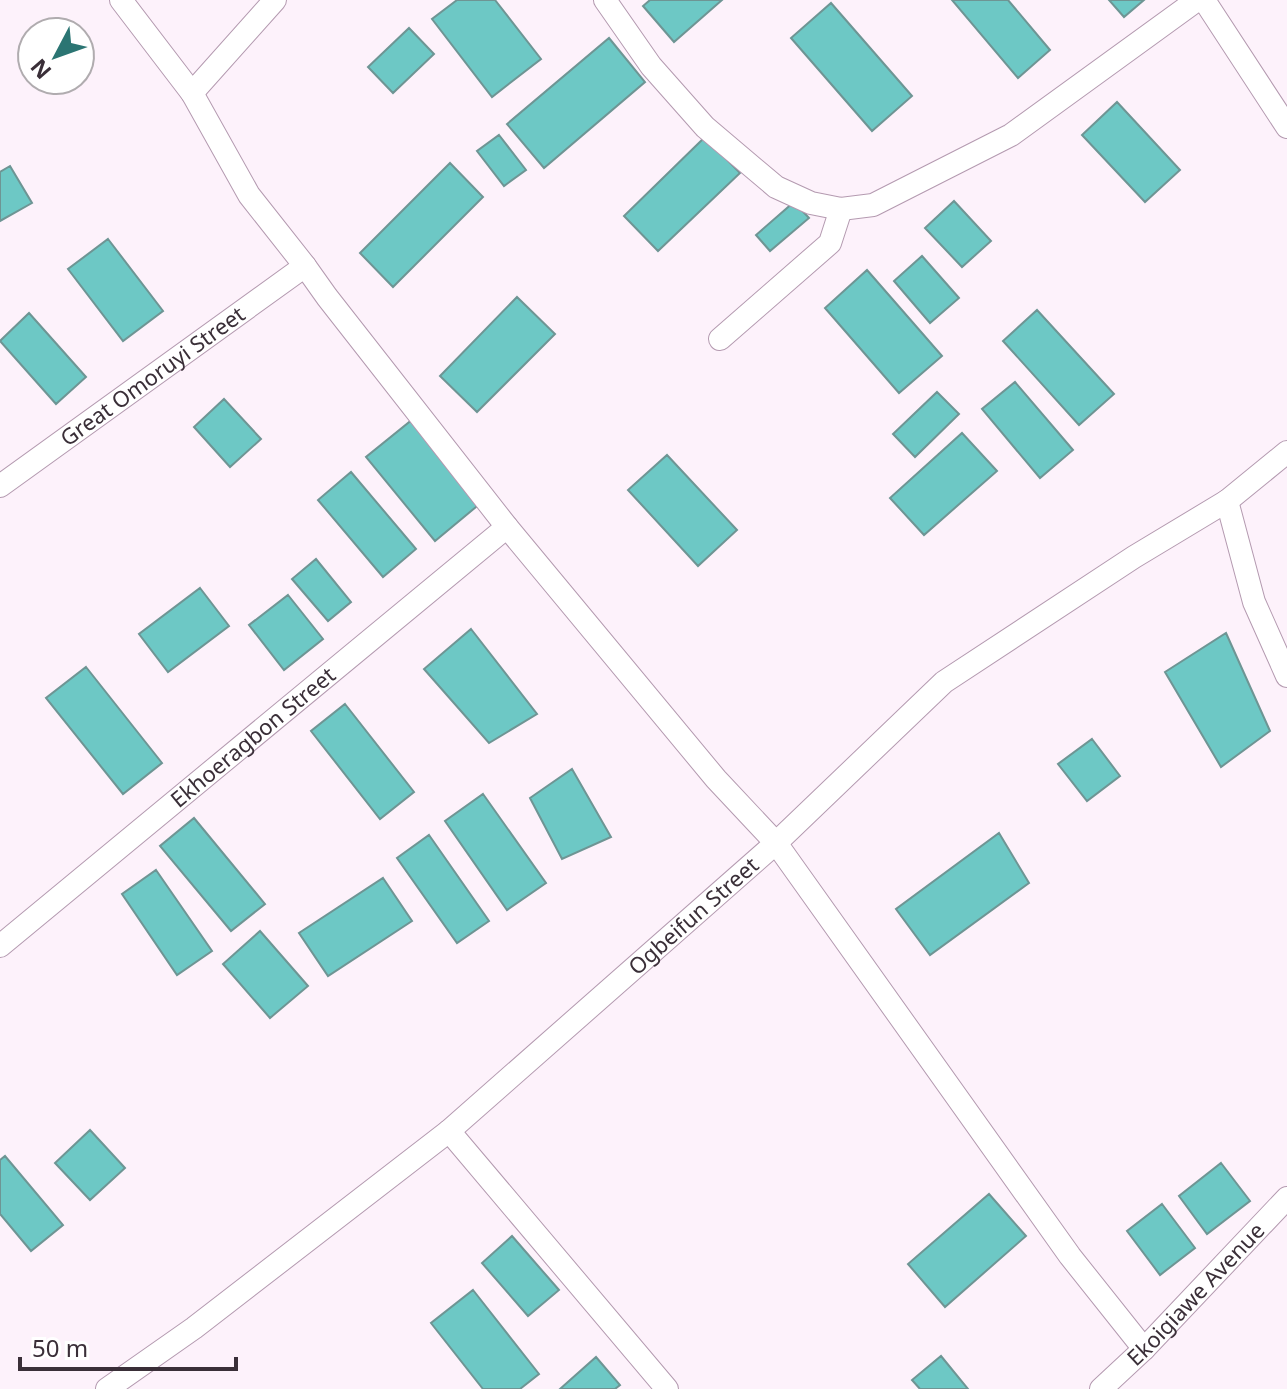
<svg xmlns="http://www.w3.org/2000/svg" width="1287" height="1389" font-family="'Noto Sans',sans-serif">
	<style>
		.building { fill: #6dc8c5; stroke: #6e9594; stroke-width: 2 }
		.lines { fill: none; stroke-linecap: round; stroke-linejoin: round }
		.minor-casing { stroke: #b49ab0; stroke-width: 24 }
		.minor { stroke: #fff; stroke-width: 22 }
		.labels { text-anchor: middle; stroke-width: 8; stroke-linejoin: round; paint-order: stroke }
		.street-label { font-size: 22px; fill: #3a2f38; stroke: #fff }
	</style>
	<rect width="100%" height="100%" fill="#fdf2fb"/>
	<path class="building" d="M457 0H495L541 59 492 97 432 19Z
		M650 0H722L674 42 643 6Z
		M952 0H1008L1050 50 1018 78Z
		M1109 0H1144L1124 17Z
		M831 3 912 96 872 131 791 38Z
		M409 28 434 54 393 93 368 67Z
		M609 38 645 82 544 168 507 124Z
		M1117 102 1180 170 1145 202 1082 135Z
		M499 135 526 170 504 186 477 151Z
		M705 137 740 173 658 251 624 216Z
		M450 163 483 197 393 287 360 253Z
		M10 166 32 203 0 221V172Z
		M954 201 991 241 962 267 925 228Z
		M794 202 809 218 770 251 756 235Z
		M108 239 163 311 123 341 68 269Z
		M922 256 959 298 930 323 894 281Z
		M867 270 942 356 899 393 825 308Z
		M517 297 555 334 477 412 440 376Z
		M1037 310 1114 394 1079 425 1003 341Z
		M29 313 86 377 56 404 0 341Z
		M1015 382 1073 450 1040 478 982 409Z
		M937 392 959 414 915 457 893 434Z
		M224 399 261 439 230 467 194 427Z
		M413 419 482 502 435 541 366 457Z
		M962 433 997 471 924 535 890 498Z
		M667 455 737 530 698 566 628 490Z
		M351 472 416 549 383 577 318 500Z
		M316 559 351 602 328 621 292 579Z
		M200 588 229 626 168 672 139 634Z
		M288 595 323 639 284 670 249 625Z
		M471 629 537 714 489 743 424 669Z
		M1226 633 1270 731 1221 767 1165 672Z
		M86 667 162 763 123 794 46 698Z
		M345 704 414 792 380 819 311 731Z
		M1092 739 1120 776 1087 801 1058 764Z
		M572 769 611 837 562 859 530 798Z
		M483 794 546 883 507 910 445 821Z
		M194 818 265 904 231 931 160 846Z
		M999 833 1029 883 930 955 896 909Z
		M429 835 489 921 457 943 397 858Z
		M156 870 212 951 177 975 122 894Z
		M383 878 412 921 328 976 299 933Z
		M260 931 308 986 270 1018 223 964Z
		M90 1130 125 1168 90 1200 55 1163Z
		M5 1156 63 1225 31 1251 0 1214V1160Z
		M1221 1163 1250 1201 1207 1234 1179 1196Z
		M989 1194 1026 1236 945 1307 908 1264Z
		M1162 1204 1195 1248 1160 1275 1127 1231Z
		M512 1236 559 1290 528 1316 482 1263Z
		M473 1290 539 1374 520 1389H483L431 1323Z
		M941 1356 968 1389H920L912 1380Z
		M596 1357 620 1385 615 1389H560Z"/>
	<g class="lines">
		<g class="minor-casing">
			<g id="minor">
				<path d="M121 0 192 93 249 195 305 266 327 297 507 527 716 779 776 843 1070 1256 1144 1349"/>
				<path d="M605 0 651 66 705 127 776 187 811 203 841 209 873 205 1011 135 1197 0"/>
				<path d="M1204 0 1287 127"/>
				<path d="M192 93 275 0"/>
				<path d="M720 339 830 243 841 209"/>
				<path id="s1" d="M0 486 305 266"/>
				<path d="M1227 501 1254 602 1287 676"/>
				<path id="s2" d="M0 946 507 527"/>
				<path d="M449 1131 667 1389"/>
				<path id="s3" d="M107 1389 194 1328 449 1131 776 843 944 682 1134 557 1227 501 1287 452"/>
				<path id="s4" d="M1101 1389 1144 1349 1287 1198"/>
			</g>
		</g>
		<use href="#minor" class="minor"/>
	</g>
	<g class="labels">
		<g class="street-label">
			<text dy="8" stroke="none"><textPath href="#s1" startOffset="188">Great Omoruyi Street</textPath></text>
			<text dy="8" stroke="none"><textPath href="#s2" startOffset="328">Ekhoeragbon Street</textPath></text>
			<text dy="8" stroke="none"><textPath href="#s3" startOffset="754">Ogbeifun Street</textPath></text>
			<text dy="8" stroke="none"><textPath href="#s4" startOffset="134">Ekoigiawe Avenue</textPath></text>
		</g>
	</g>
	<g transform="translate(56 56) rotate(229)"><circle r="38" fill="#ffffff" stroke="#b0acaf" stroke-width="2"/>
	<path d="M0-6L14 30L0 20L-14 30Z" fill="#2b7573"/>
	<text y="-12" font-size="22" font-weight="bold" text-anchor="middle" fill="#3a2f38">N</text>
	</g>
	<path d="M20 1357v12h216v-12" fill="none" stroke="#3a2f38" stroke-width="4"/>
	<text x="32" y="1357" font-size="24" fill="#3a2f38" stroke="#ffffff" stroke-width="6" paint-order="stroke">50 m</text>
</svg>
